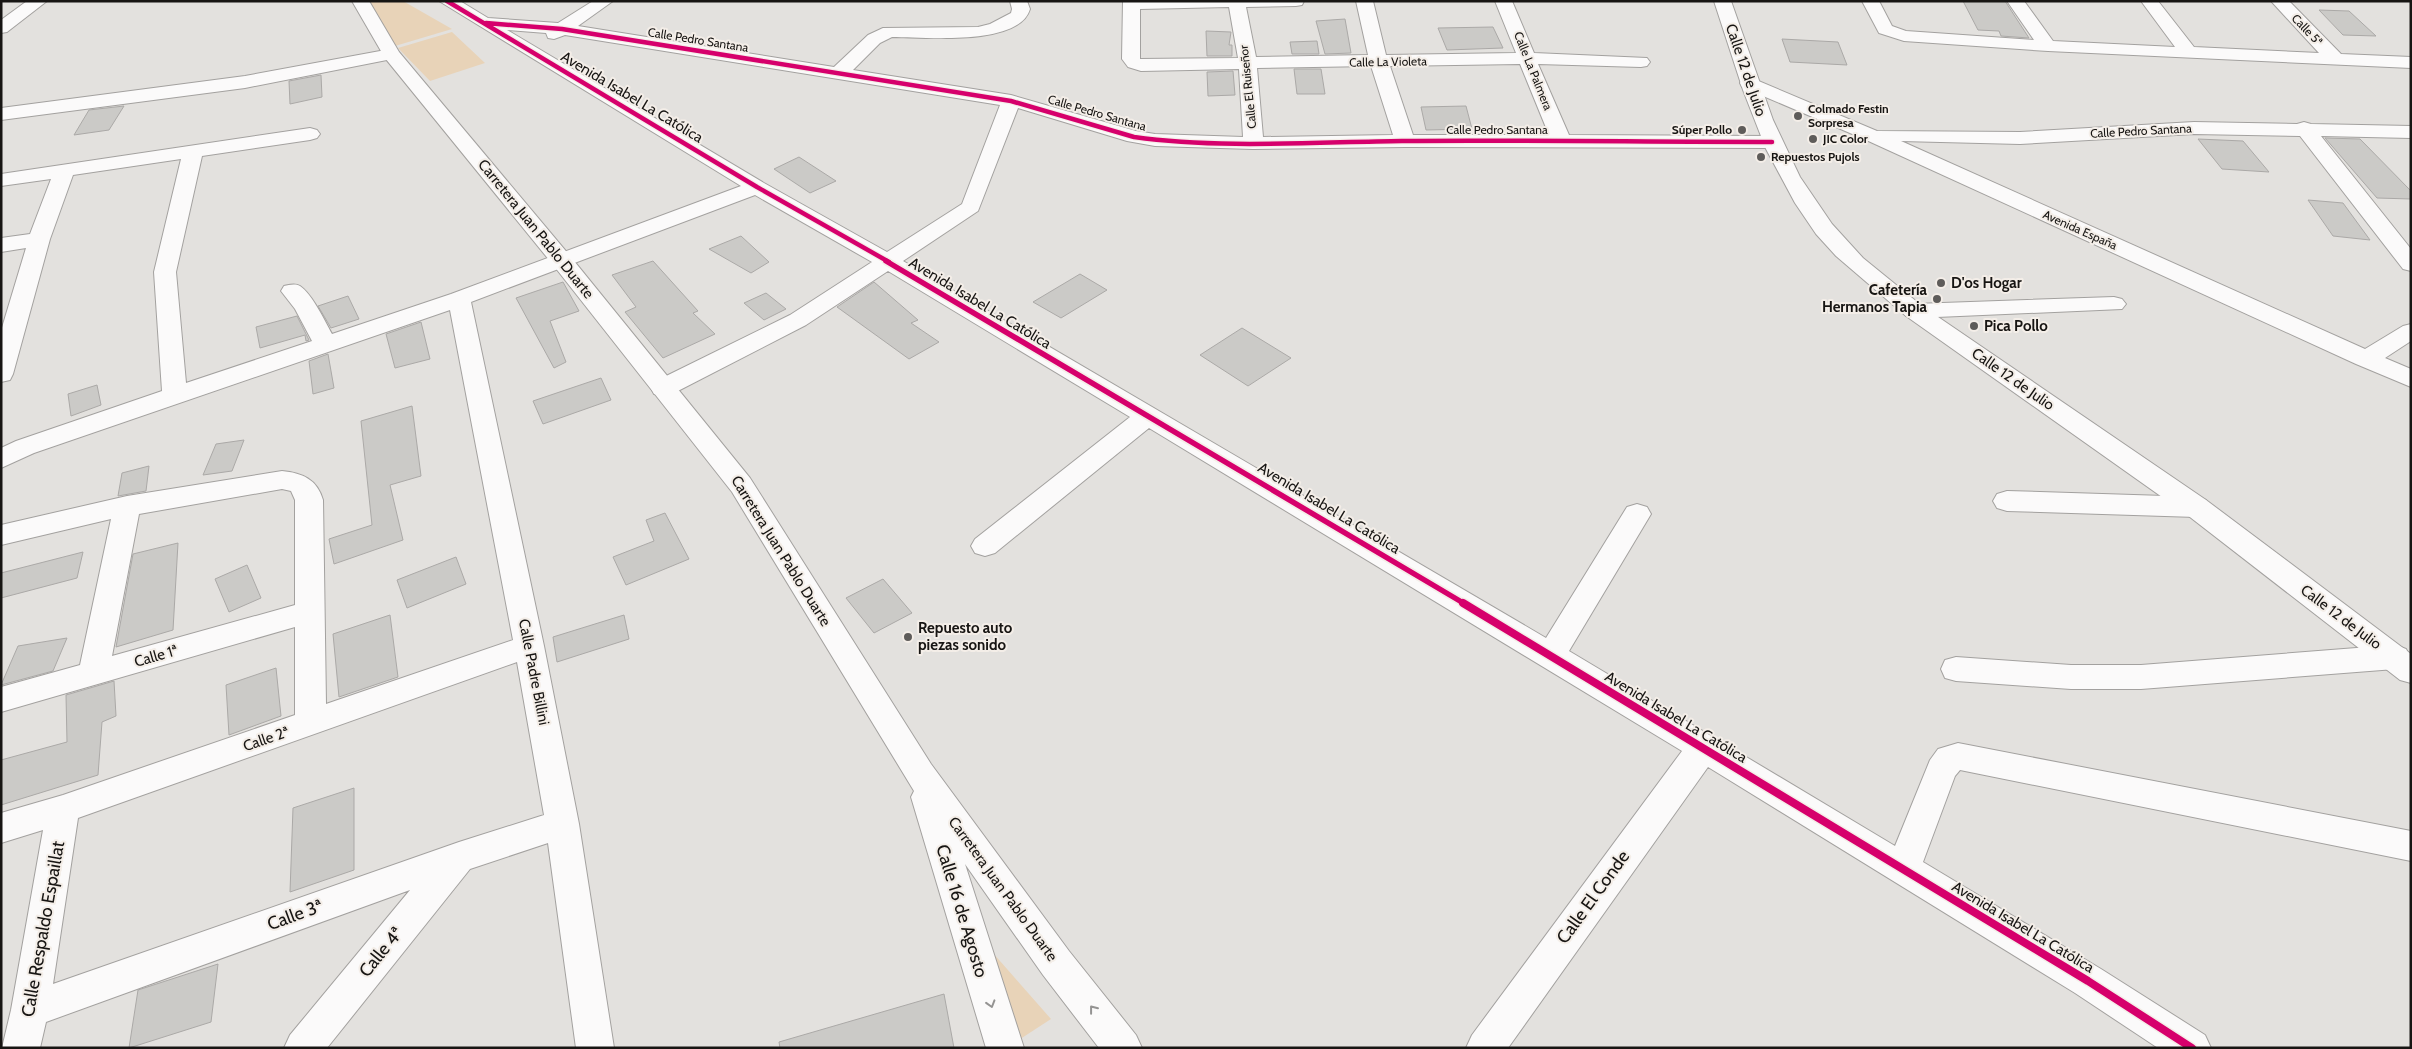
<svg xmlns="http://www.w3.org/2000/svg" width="2412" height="1049" font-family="Cabin,sans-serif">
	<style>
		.green { fill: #e8d3b8 }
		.building { fill: #cbcac7; stroke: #aba9a7 }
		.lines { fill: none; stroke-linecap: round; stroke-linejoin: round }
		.minor-casing { stroke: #a3a19f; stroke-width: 2 }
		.major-casing { stroke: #a3a19f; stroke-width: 2 }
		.minor { fill: #fbfafa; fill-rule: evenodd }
		.major { fill: #fbfafa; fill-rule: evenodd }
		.cycleway-far2-casing { stroke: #f4eee8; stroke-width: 7 }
		.cycleway-far1-casing { stroke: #f4eee8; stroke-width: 9 }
		.cycleway-casing { stroke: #f4eee8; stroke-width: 11 }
		.cycleway-far2 { stroke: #d6006c; stroke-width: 4.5 }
		.cycleway-far1 { stroke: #d6006c; stroke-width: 5.5 }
		.cycleway { stroke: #d6006c; stroke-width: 8 }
		.oneway { stroke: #949392 }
		.poi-dot { fill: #5e5c5a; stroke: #f4eee8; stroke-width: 2 }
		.labels { text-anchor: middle; stroke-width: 4; stroke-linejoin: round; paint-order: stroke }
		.far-street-label { font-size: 12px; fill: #171513; stroke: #f4eee8 }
		.far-poi-label { font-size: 12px; font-weight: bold; fill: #171513; stroke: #f4eee8; text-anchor: start }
		.street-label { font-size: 15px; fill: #171513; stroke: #f4eee8 }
		.poi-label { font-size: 15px; font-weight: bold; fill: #171513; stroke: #f4eee8; text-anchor: start }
		.near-street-label { font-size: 18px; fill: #171513; stroke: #f4eee8 }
	</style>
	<rect width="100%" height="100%" fill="#e3e1de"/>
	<path class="green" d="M367 1H403L452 29 395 46Z
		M452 32 485 63 430 81 398 48Z
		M971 928 1051 1019 1011 1045Z"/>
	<path class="building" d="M1963 1H2005L2029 38 2001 36 1999 31 1978 30Z
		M2319 10 2349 11 2376 36 2343 35Z
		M1345 19 1351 53 1325 54 1316 21Z
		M1493 27 1503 48 1447 50 1438 28Z
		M1206 31 1231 32 1229 45H1232V56H1207Z
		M1782 39 1838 42 1847 65 1790 62Z
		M1317 41 1319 54H1292L1290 42Z
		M1294 69H1321L1325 94H1297Z
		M1233 71 1235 95 1208 96 1207 72Z
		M321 75 322 97 290 104 289 81Z
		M124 106 109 130 74 135 89 110Z
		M1466 106 1472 129 1426 130 1421 107Z
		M2325 138 2360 139 2411 191V199L2377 198Z
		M2198 139 2243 141 2269 172 2222 169Z
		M799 157 836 181 810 193 774 169Z
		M2308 200 2343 203 2370 240 2333 236Z
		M741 236 769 262 751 273 709 249Z
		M653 261 698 311 693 313 715 334 663 358 625 312 636 307 612 275Z
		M1080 274 1107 290 1061 318 1033 302Z
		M563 282 579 311 550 321 566 362 554 368 516 298Z
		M874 282 918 320 911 323 939 342 909 359 837 307Z
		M766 293 786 309 764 320 744 303Z
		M348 296 359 319 331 328 318 306Z
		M297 316 309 340 306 341 305 335 260 348 256 327Z
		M421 322 430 359 395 368 386 334Z
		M1242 328 1291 358 1248 386 1200 355Z
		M328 354 334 388 313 394 309 361Z
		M601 378 611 400 543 424 533 401Z
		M97 385 101 405 71 416 68 394Z
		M412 406 421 476 390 485 403 540 334 564 329 539 372 525 361 421Z
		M244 440 232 471 203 475 216 444Z
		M149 466 146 491 118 496 122 473Z
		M665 513 689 559 626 585 613 557 654 541 646 520Z
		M178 543 173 630 116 647 133 554Z
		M83 552 77 578 1 598V573Z
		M456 557 466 584 407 608 397 580Z
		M247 565 261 598 229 612 215 579Z
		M883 579 912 613 874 633 846 598Z
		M390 615 398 677 339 697 333 634Z
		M624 615 629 639 557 662 553 637Z
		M67 638 53 671 1 685 18 646Z
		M276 668 281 716 229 735 226 685Z
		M114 681 116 716 102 722 98 775 1 805V760L67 742 66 695Z
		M354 788V870L290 892 293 808Z
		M218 964 211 1022 129 1048 138 990Z
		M944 994 954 1048H780L779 1042Z"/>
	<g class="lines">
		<g class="minor-casing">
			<path id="minor" d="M27 1H47L7 32 1 33V20Z
				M439 1H460L488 18 558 23 593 1H613L578 26 834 67 868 35 883 28 978 27 990 24 1011 13 1012 9 1010 1H1027L1030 9C1019 47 923 37 892 37L880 43 853 70 1011 95 1136 131 1155 134 1243 137 1239 69 1141 71 1128 67 1122 59 1123 1H1304L1302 5 1296 6 1246 7 1256 57 1368 55 1356 1H1373L1386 55 1516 53 1495 1H1512L1534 53 1647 58 1650 62 1647 66 1641 67 1538 64 1569 135 1772 136 1779 138 1782 142 1779 146 1772 148 1405 147 1253 149 1155 146 1127 141 1018 108 978 211 903 261 1546 638 1627 507 1637 504 1647 507 1651 514 1569 651 1895 846 1930 760 1938 749 1958 743 2411 831V861L1960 770 1955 776 1923 862 2101 969 2205 1035 2211 1048H2158L2075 993 1708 767 1508 1048H1466L1472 1035 1682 751 1149 428 995 553 985 556 975 553 971 546 975 539 1130 417 888 271 806 325 672 394 663 396 654 394 651 388 654 382 790 315 872 262 755 195 471 302 544 646 579 824 614 1048H576L548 843 470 869 327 1048H284L290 1035 410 890 46 1022 40 1048H2L11 1010 43 830 1 843V813L63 795 295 715V627L1 712V687L80 665 111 519 1 545V525L127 496 282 471C302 473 317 479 323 500L326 704 513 640 450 310 34 453 1 468V448L16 441 162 391 154 272 181 159 73 175 50 239 13 374 10 380 1 382V331L26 248 1 252V238L30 234 51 179 1 186V174L310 128 317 130 320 134 317 138 310 140 202 156 176 272 186 383 312 341 295 309 281 291 284 286C289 285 295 283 300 286 312 294 325 321 332 334L451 294 741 186ZM1229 7 1238 58 1140 59V9ZM507 30 546 33 548 38 554 39 565 35 1000 105 962 204 887 252 764 183ZM1520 64 1549 135H1413L1390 66ZM1371 66 1393 135 1263 137 1257 68ZM282 489 291 491 295 500V605L112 656 139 514ZM517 662 544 815 459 842 53 984 78 818Z
				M1862 1H1879L1892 26 1906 31 2034 40 2007 1H2024L2053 41 2175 47 2141 1H2158L2194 47 2319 53 2271 1H2289L2341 54 2411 57V68L2048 51 1904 41 1879 33Z
				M391 49 397 50 400 54 397 58 245 88 1 120V108L245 76Z
				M1749 77 1877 131 2020 132 2194 122 2297 124 2304 122 2311 124 2411 126V138L2321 136 2411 249V271L2403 269 2300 136 2194 134 2020 144 1901 141 2365 349 2403 326 2411 324V341L2385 358 2411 369V387L2356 364 1864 139 1742 87 1740 83 1742 79Z
				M2114 297 2122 299 2126 304 2122 309 1914 318 1906 316 1902 311 1906 306 1914 304Z
				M2007 491 2196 497 2206 500 2210 507 2206 514 2196 517 2007 511 1997 508 1993 501 1997 494Z
				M2395 645 2406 649 2410 657 2406 665 2395 669 2141 689H2071L1956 681 1945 678 1941 669 1945 660 1956 657 2071 665H2141Z"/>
		</g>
		<g class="major-casing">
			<path id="major" d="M352 1H369L399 52 570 256 750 478 931 764 1069 951 1136 1035 1142 1048H1099L1043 975 965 864 1024 1048H986L911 797 914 791 732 492 554 266 385 58Z
				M1714 1H1731L1773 120 1800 177 1832 224 1863 258 1922 306 2206 500 2411 654V683L2400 680 2186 514 1906 316 1836 256 1816 234 1795 203 1766 149 1743 90Z"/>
		</g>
		<use href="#minor" class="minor"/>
		<use href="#major" class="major"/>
		<g class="cycleway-far2-casing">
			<path id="cycleway-far2" d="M447 1 757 187 889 262
				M486 23 562 29 1011 101 1134 137C1219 149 1316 142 1402 141 1525 140 1649 142 1772 142"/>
		</g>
		<g class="cycleway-far1-casing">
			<path id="cycleway-far1" d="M886 261 1465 604"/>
		</g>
		<g class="cycleway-casing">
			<path id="cycleway" d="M1463 603 2088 981 2192 1048"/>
		</g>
		<use href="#cycleway-far2" class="cycleway-far2"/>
		<use href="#cycleway-far1" class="cycleway-far1"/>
		<use href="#cycleway" class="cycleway"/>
	</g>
	<defs><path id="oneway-chevron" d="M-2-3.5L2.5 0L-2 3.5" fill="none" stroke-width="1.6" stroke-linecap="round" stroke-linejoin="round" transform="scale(1.25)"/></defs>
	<g class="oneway">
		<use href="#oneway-chevron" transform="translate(991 1004) rotate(73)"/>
		<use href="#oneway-chevron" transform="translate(1093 1009) rotate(-128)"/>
	</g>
	<g class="poi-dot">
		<circle cx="1798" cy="116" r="5"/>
		<circle cx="1742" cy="130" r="5"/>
		<circle cx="1813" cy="139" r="5"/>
		<circle cx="1761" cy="157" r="5"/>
		<circle cx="1941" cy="283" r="5"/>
		<circle cx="1937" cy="299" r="5"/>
		<circle cx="1974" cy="326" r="5"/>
		<circle cx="908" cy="637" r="5"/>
	</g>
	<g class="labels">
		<g class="far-street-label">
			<text transform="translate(2307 30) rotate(46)" y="4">Calle 5ª</text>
			<text transform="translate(698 40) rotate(9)" y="4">Calle Pedro Santana</text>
			<text transform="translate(1388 62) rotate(-1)" y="4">Calle La Violeta</text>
			<text transform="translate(1533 71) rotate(68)" y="4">Calle La Palmera</text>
			<text transform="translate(1248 87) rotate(-96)" y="4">Calle El Ruiseñor</text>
			<text transform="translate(1097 113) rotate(16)" y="4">Calle Pedro Santana</text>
			<text x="1497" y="134">Calle Pedro Santana</text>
			<text transform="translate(2141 131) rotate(-3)" y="4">Calle Pedro Santana</text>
			<text transform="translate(2080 230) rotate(24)" y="4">Avenida España</text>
		</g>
		<g class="far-poi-label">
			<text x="1808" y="113">Colmado Festin<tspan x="1808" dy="14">Sorpresa</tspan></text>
			<text x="1732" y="134" text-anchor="end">Súper Pollo</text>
			<text x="1823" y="143">JIC Color</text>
			<text x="1771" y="161">Repuestos Pujols</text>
		</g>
		<g class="street-label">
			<text transform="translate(1746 70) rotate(71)" y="5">Calle 12 de Julio</text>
			<text transform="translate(632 97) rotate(31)" y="5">Avenida Isabel La Católica</text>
			<text transform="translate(536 229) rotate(51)" y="5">Carretera Juan Pablo Duarte</text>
			<text transform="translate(980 303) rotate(31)" y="5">Avenida Isabel La Católica</text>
			<text transform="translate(2013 379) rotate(35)" y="5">Calle 12 de Julio</text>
			<text transform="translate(1329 508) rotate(31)" y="5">Avenida Isabel La Católica</text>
			<text transform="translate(781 551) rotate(58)" y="5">Carretera Juan Pablo Duarte</text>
			<text transform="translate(2341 617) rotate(37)" y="5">Calle 12 de Julio</text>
			<text transform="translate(156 656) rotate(-16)" y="5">Calle 1ª</text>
			<text transform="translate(534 672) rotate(79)" y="5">Calle Padre Billini</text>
			<text transform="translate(1676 717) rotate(31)" y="5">Avenida Isabel La Católica</text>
			<text transform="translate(266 739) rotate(-19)" y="5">Calle 2ª</text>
			<text transform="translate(1003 889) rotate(54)" y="5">Carretera Juan Pablo Duarte</text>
			<text transform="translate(2023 927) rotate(31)" y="5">Avenida Isabel La Católica</text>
		</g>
		<g class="poi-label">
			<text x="1951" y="288">D'os Hogar</text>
			<text x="1927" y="295" text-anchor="end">Cafetería<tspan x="1927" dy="17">Hermanos Tapia</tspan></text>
			<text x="1984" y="331">Pica Pollo</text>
			<text x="918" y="633">Repuesto auto<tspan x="918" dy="17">piezas sonido</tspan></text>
		</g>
		<g class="near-street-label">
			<text transform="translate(1593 897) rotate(-54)" y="6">Calle El Conde</text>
			<text transform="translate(962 911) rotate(73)" y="6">Calle 16 de Agosto</text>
			<text transform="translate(295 915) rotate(-20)" y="6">Calle 3ª</text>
			<text transform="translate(43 929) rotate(-80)" y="6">Calle Respaldo Espaillat</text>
			<text transform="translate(381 952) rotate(-51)" y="6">Calle 4ª</text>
		</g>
	</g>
	<rect width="2412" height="1049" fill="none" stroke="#171513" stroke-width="5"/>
</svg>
